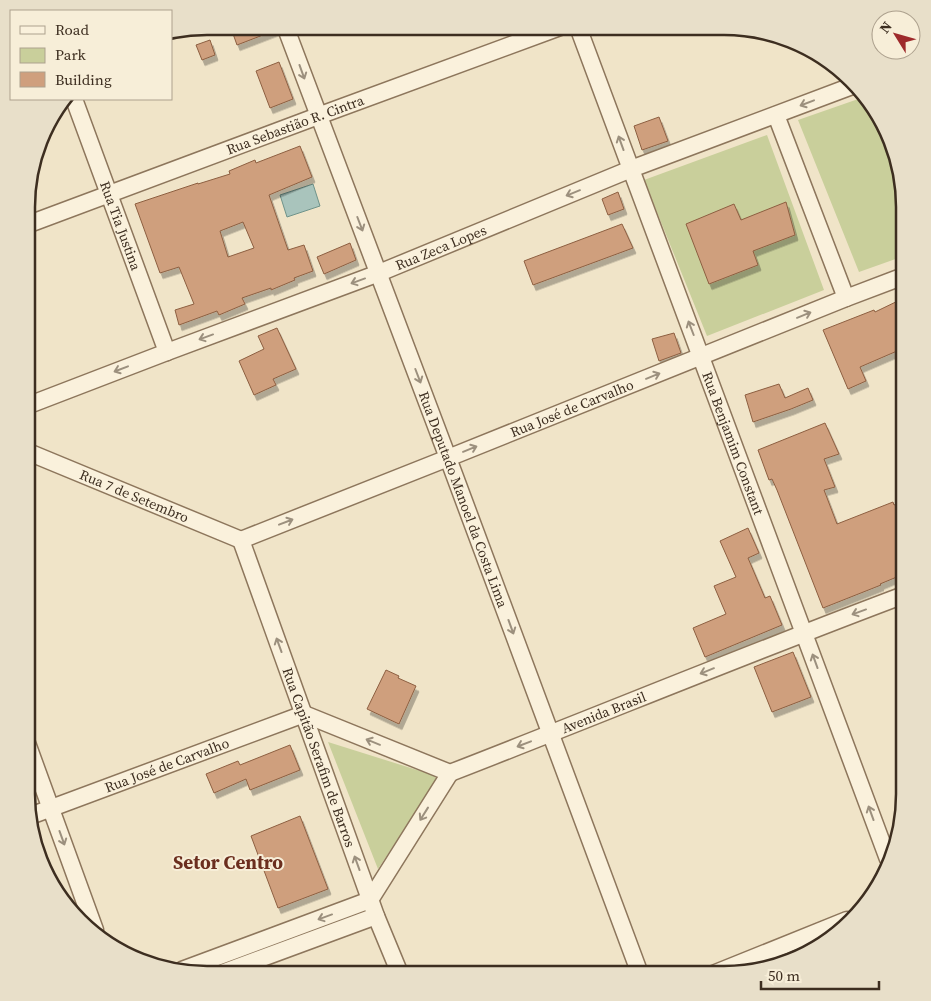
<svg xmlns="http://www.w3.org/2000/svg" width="931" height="1001" font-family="'Source Serif 4',serif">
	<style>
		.green { fill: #c9cf9b }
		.water { fill: #a9c4bc; stroke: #6f938a }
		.building { fill: #cf9f7d; stroke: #8d5f41; fill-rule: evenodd; filter: url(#shadow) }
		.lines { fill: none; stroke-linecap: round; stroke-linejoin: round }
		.minor-casing { stroke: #8d765c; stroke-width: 19 }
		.minor { stroke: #faf1dc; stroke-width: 16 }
		.oneway { stroke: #9c907e }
		.labels { text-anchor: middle; stroke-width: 4; stroke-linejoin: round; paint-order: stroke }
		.street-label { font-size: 14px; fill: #3d2e20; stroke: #f7eed8 }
		.district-label { font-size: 19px; font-weight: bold; fill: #6b2e1e; stroke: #f7eed8 }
		.rim { fill: none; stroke: #3d2e20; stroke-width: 2.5 }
	</style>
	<defs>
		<filter id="shadow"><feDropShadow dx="3" dy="5.5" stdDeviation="0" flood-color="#0004"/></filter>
	</defs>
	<rect width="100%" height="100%" fill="#f0e4c8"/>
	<path class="green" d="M864 97 874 106 904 196V256L859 272 798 120Z
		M767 135 824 290 707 336 644 180Z
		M328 742 433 775 437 779 434 784 378 869Z"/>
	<path class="water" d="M313 184 320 206 287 217 280 195Z"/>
	<path class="building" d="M245 26H275L276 30 237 45 232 31Z
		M210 40 215 55 202 60 196 45Z
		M279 62 293 99 270 108 256 71Z
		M659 117 668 141 642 150 634 126Z
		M300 146 312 177 269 195 288 250 304 245 313 271 294 278 295 280 271 290V288L242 298 245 304 219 315 217 311 179 325 175 310 194 304 179 267 160 273 135 204 198 183V184L230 174 229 171 255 160 256 163ZM243 222 254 248 228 257 220 231Z
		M618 192 624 209 608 215 602 199Z
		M786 202 795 235 753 251 758 265 709 284 686 224 734 204 741 220Z
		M622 224 633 248 533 285 524 261Z
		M350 243 356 260 324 274 317 257Z
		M904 298V348L860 367 866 381 848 389 823 330 874 310 875 312Z
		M277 328 296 369 273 379 276 385 254 395 239 361 264 349 258 336Z
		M674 333 681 353 659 361 652 339Z
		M779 384 785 398 808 388 813 400 791 409 753 422 745 395Z
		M825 423 839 454 824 459 835 487 824 490 837 524 893 502 894 505 904 501V574L880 584 881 585 823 608 777 490 772 479 769 480 758 450Z
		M748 528 759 553 748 558 765 598 770 596 782 625 705 657 693 628 726 614 714 586 736 577 720 541Z
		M793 652 811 697 772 712 754 667Z
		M386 670 399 676 398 678 416 686 399 724 367 709Z
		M290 745 300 770 250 790 246 779 214 793 206 774 238 761 240 765Z
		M300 816 328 889 278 908 251 836Z"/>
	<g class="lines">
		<g class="minor-casing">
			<g id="minor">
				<path id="s1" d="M285 26 448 458 640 974"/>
				<path id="s2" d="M578 27 888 859"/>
				<path id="s3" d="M74 99 167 352"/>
				<path d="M776 115 846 298"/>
				<path id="s4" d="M29 224 318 116 560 27"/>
				<path id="s5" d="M29 405 167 352 379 273 631 169 852 86"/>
				<path id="s6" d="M28 452 241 540"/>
				<path id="s7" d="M241 540 448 458 846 298 904 276"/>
				<path id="s8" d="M241 540 376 916 400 974"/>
				<path d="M27 743 95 930"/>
				<path id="s9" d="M30 816 304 714 450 773C602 714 752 652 904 595"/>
				<path d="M182 970 370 900 450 773"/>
				<path d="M219 974 376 916"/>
				<path d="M713 974 847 920"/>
			</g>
		</g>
		<use href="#minor" class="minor"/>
	</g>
	<defs><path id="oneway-shaft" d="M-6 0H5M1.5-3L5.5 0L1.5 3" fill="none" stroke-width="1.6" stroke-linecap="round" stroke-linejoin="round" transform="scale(1.25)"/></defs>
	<g class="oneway">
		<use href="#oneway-shaft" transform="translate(302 72) rotate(70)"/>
		<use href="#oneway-shaft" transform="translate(807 103) rotate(159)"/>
		<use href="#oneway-shaft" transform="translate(621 143) rotate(-110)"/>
		<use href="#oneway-shaft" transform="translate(573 193) rotate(158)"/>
		<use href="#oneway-shaft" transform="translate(360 224) rotate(69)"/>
		<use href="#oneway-shaft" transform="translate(358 281) rotate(160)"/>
		<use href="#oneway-shaft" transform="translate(804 315) rotate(-22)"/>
		<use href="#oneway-shaft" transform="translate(691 328) rotate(-111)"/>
		<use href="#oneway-shaft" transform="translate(206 337) rotate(160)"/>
		<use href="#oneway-shaft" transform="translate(121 369) rotate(159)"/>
		<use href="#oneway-shaft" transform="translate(418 376) rotate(69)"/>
		<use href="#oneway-shaft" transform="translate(653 376) rotate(-22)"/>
		<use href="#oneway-shaft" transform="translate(470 449) rotate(-22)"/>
		<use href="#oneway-shaft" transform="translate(286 522) rotate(-21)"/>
		<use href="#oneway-shaft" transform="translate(859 612) rotate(160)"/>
		<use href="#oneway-shaft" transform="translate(511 627) rotate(70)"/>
		<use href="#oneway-shaft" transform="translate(279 645) rotate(-110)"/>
		<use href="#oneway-shaft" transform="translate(815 661) rotate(-110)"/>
		<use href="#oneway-shaft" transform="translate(707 671) rotate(158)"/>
		<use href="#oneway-shaft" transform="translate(373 742) rotate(-158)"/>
		<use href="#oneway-shaft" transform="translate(524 744) rotate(159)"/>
		<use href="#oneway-shaft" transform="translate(871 813) rotate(-110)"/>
		<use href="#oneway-shaft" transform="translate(424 814) rotate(122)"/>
		<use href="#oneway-shaft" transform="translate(62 838) rotate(70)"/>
		<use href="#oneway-shaft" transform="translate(357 863) rotate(-110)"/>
		<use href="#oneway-shaft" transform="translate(325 917) rotate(160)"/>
	</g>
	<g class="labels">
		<g class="street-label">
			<text dy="5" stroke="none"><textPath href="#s4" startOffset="284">Rua Sebastião R. Cintra</textPath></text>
			<text dy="5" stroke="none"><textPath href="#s3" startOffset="135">Rua Tia Justina</textPath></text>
			<text dy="5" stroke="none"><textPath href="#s5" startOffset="441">Rua Zeca Lopes</textPath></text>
			<text dy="5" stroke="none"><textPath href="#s7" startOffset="356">Rua José de Carvalho</textPath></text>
			<text dy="5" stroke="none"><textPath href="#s2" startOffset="444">Rua Benjamim Constant</textPath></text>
			<text dy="5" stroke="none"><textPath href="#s6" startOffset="115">Rua 7 de Setembro</textPath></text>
			<text dy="5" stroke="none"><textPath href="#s1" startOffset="506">Rua Deputado Manoel da Costa Lima</textPath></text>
			<text dy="5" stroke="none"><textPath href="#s9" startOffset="615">Avenida Brasil</textPath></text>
			<text dy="5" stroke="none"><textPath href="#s8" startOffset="231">Rua Capitão Serafim de Barros</textPath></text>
			<text dy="5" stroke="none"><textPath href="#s9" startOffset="146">Rua José de Carvalho</textPath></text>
		</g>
		<g class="district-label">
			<text x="228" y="869">Setor Centro</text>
		</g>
	</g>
	<path d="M0 0H931V1001H0ZM207 35H724A172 172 0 0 1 896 207V794A172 172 0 0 1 724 966H207A172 172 0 0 1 35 794V207A172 172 0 0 1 207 35Z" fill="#e8dfc9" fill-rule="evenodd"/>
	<path class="rim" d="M207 35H724A172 172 0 0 1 896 207V794A172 172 0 0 1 724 966H207A172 172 0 0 1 35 794V207A172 172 0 0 1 207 35Z"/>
	<rect x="10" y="10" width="162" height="90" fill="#f7eed8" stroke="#ada18e"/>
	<rect x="20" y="26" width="25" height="8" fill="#faf1dc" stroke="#ada18e"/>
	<text x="55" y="35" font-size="15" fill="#3d2e20">Road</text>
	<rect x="20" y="48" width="25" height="15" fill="#c9cf9b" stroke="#ada18e"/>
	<text x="55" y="60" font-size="15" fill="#3d2e20">Park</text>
	<rect x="20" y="72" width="25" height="15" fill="#cf9f7d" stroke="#ada18e"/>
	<text x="55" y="85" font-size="15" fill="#3d2e20">Building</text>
	<g transform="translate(896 35) rotate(307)"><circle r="24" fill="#f7eed8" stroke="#ada18e"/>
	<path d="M0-4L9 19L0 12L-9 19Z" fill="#9e2a2b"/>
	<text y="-8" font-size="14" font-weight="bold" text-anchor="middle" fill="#3d2e20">N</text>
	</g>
	<path d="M761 981v8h118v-8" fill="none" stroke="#3d2e20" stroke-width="2.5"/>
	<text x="768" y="981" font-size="15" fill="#3d2e20" stroke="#f7eed8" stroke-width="4" paint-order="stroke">50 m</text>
</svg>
